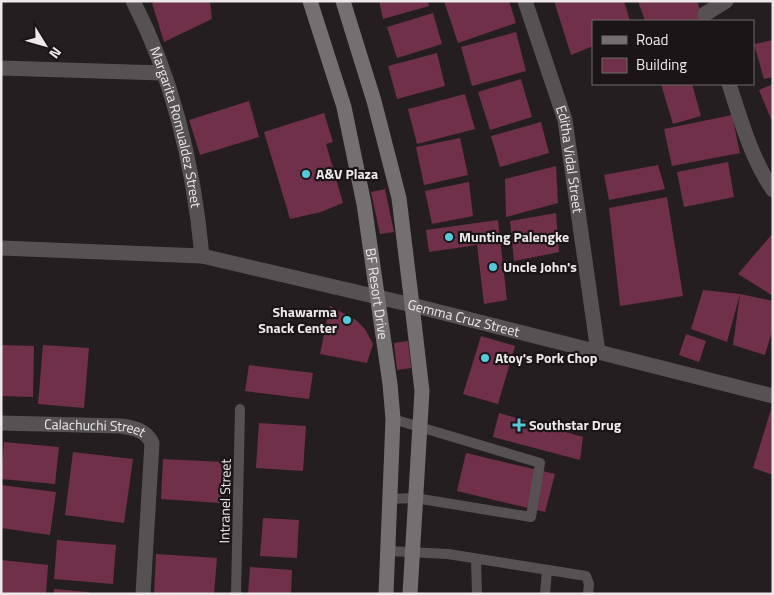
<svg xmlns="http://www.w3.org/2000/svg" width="774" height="595" font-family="'Titillium Web',sans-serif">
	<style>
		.building { fill: #703049 }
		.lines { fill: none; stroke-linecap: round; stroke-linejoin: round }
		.service { stroke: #565253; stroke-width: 10 }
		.minor { stroke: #565253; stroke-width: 15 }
		.secondary { stroke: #746f70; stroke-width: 15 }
		.poi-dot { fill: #53cbdb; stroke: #1b1517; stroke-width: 2 }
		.labels { text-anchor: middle; stroke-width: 4.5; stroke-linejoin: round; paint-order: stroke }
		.street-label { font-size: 14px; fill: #ede9ea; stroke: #1b1517 }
		.poi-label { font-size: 14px; font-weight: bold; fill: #ede9ea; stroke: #1b1517; text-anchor: start }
	</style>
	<rect width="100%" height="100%" fill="#251e20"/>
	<path class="building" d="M158 1H210L212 19 164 42 152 3Z
		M379 1H428L429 6 383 19Z
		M444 1H509L516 23 458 43Z
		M554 1H624L630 21H593V46L571 55Z
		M638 1H697L704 21H645Z
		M433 13 442 44 397 58 387 27Z
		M516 32 526 71 472 86 461 47Z
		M773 40V77L764 79 754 44Z
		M437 53 445 86 397 99 388 66Z
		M521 79 532 117 490 130 478 92Z
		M661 84H692L701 116 673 124Z
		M773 84V119H771L759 90Z
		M465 94 475 129 417 144 408 109Z
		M249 101 259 137 200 155 189 120Z
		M324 113 333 142 326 144 343 203 321 212 290 219 264 132Z
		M732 115 740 153 672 166 664 129Z
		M541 122 549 153 500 167 491 136Z
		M460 138 468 175 424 185 416 147Z
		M728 162 734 197 684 207 677 172Z
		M658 165 665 189 609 200 604 175Z
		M556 166 558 203 506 217 505 179Z
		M469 182 473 216 432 224 425 191Z
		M385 189 394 232 380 234 371 192Z
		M667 197 683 296 620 306 609 208Z
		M556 213 559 252 514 261 510 221Z
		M498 220 507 300 484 304 477 245 429 252 426 230Z
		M773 233V296L738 274Z
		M703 290 740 294 773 301V328L765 355 733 345 740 294 727 342 691 329Z
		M330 306 356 320 365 329 373 344 367 363 320 354Z
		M686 334 706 341 699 362 679 355Z
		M481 336 515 346 498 404 463 394Z
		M408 341 411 368 397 370 394 343Z
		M1 345 34 346 33 397 1 396Z
		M43 345 89 348 84 408 38 404Z
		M249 365 313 373 309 399 245 391Z
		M772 406H773V475L753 468Z
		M499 413 583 437 580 460 493 437Z
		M259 423 306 426 303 471 256 468Z
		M4 442 59 447 55 484 1 479Z
		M73 452 133 459 124 523 65 515Z
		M466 453 555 474 545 512 457 491Z
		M163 459 223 462 220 503 161 499Z
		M1 485 56 492 50 535 1 528Z
		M263 518 299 520 297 558 260 556Z
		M57 540 116 545 113 584 54 579Z
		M156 554 217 558 214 594H154Z
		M1 560 48 565 46 594H1Z
		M250 567 292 570 291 594H248Z
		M54 589 89 592V594H54Z"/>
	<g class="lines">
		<path class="service" d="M390 499 415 498 531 517 540 463 393 419
			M388 551 448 554 586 576 589 584 588 594
			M476 560 477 594
			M236 594 240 409
			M545 594 547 570"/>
		<g class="minor">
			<path id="s1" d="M133 1C174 80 194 169 202 256"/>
			<path id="s2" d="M525 1 565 120 598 352"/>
			<path d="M705 14 726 1"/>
			<path d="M1 68 163 73"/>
			<path d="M729 84C741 120 751 158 773 190"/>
			<path id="s3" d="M1 248 202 256 412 305 773 396"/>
			<path id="s4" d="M1 423 121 426C134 428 146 430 152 443L143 594"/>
		</g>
		<g class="secondary">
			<path id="s5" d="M310 1 344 107 364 204 390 384 393 419 386 594"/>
			<path d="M343 1 374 101 399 198 412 305 422 391 410 594"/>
		</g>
	</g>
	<g class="poi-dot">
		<circle cx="306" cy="174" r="5"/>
		<circle cx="449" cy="237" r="5"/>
		<circle cx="493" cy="267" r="5"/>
		<circle cx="347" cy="320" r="5"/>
		<circle cx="485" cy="358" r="5"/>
		<path d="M516.5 417.5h5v5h5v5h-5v5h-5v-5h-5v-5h5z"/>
	</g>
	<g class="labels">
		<g class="street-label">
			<text dy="5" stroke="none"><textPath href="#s1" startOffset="134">Margarita Romualdez Street</textPath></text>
			<text dy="5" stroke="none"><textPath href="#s2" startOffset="165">Editha Vidal Street</textPath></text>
			<text dy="5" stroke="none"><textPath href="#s5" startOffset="301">BF Resort Drive</textPath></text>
			<text dy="5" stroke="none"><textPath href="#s3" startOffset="470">Gemma Cruz Street</textPath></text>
			<text dy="5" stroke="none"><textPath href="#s4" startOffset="94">Calachuchi Street</textPath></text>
			<text transform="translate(225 501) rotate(-89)" y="5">Intranel Street</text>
		</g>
		<g class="poi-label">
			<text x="316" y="179">A&amp;V Plaza</text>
			<text x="459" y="242">Munting Palengke</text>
			<text x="503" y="272">Uncle John's</text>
			<text x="337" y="317" text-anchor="end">Shawarma<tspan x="337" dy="16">Snack Center</tspan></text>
			<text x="495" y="363">Atoy's Pork Chop</text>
			<text x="529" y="430">Southstar Drug</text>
		</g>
	</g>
	<rect width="774" height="595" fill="none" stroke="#ede9ea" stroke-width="5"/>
	<rect x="592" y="20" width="162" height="65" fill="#1b1517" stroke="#6f6a6b"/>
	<rect x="602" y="36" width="25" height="8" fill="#746f70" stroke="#6f6a6b"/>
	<text x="636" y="45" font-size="15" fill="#ede9ea">Road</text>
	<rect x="602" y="58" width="25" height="15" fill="#703049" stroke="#6f6a6b"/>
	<text x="636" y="70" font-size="15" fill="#ede9ea">Building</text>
	<g transform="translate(45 45) rotate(127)" stroke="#1b1517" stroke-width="4" paint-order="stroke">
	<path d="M0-4L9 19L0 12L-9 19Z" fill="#ede9ea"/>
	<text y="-8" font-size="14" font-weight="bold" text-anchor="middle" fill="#ede9ea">N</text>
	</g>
</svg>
